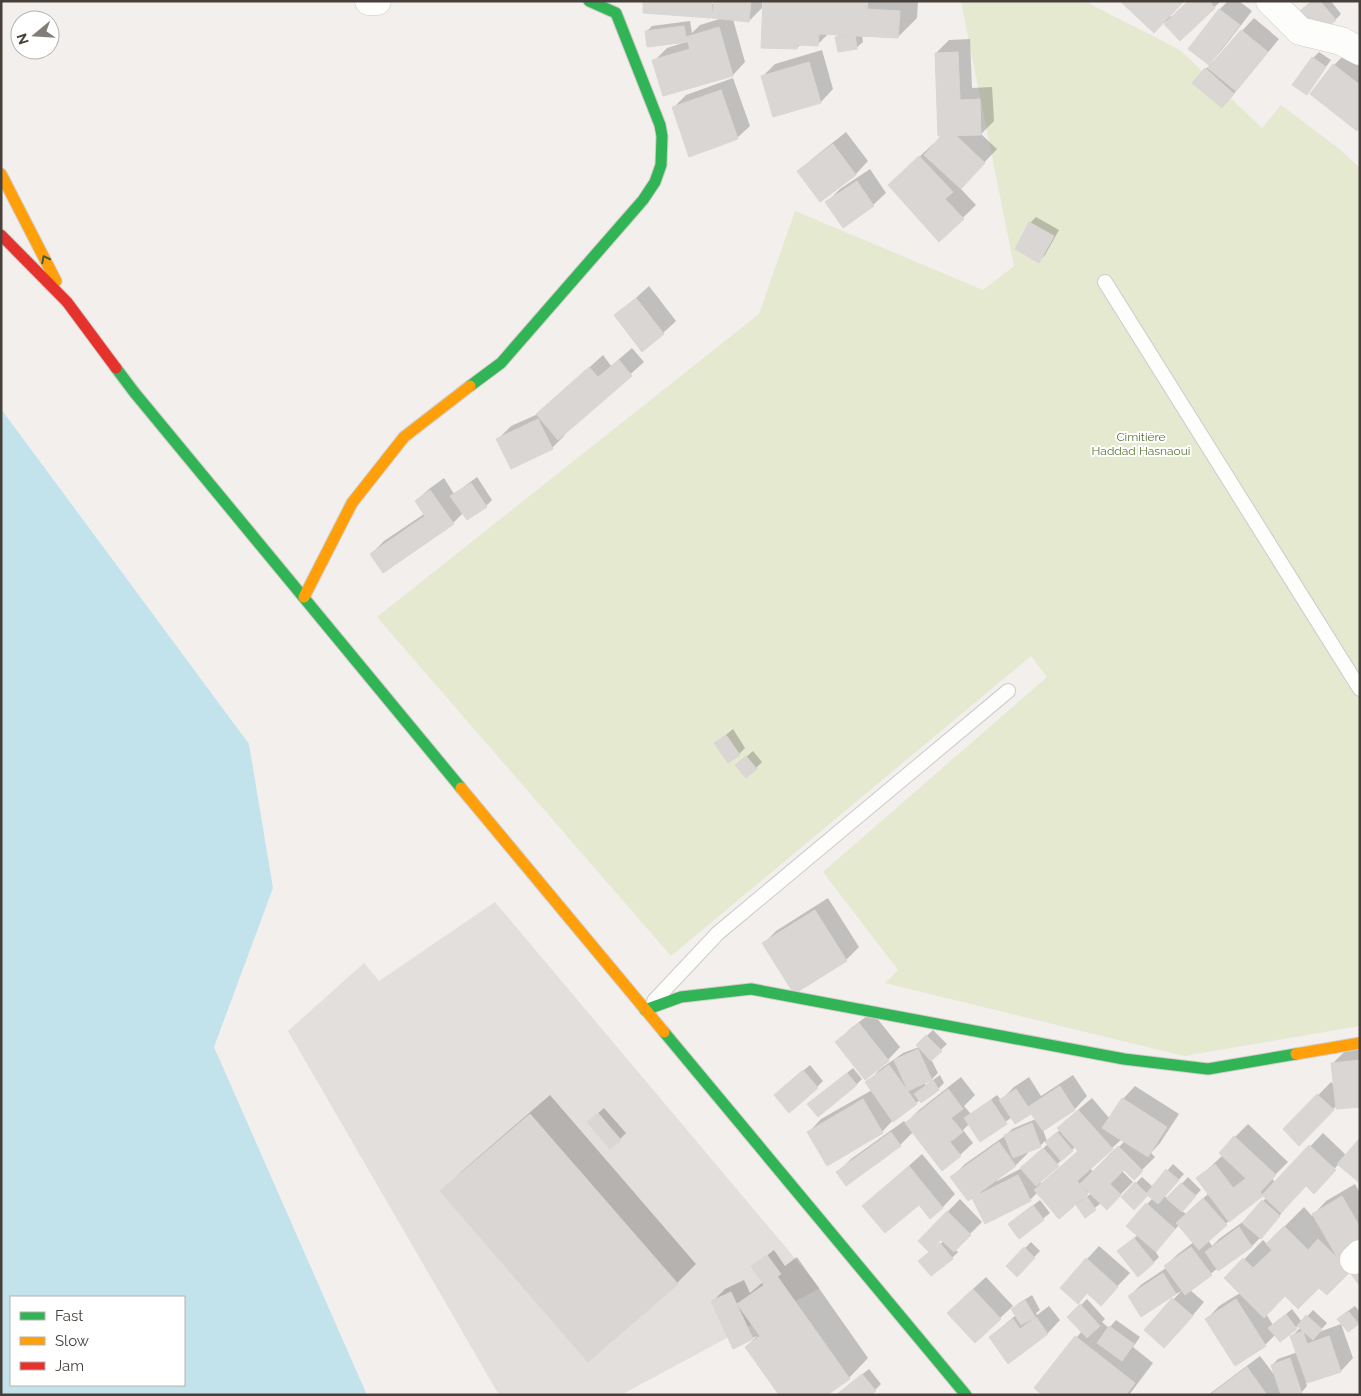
<svg xmlns="http://www.w3.org/2000/svg" width="1361" height="1396" font-family="Raleway,sans-serif">
	<style>
		.industrial { fill: #e3dfdd }
		.green { fill: #e4e9d0 }
		.water { fill: #c2e3eb; fill-rule: evenodd }
		.shadow { fill: #0003; fill-rule: evenodd }
		.building { fill: #dad6d4; stroke: #dad6d3 }
		.lines { fill: none; stroke-linecap: round; stroke-linejoin: round }
		.lane-casing { stroke: #cecbc9; stroke-width: 16 }
		.street-casing { stroke: #cecbc9; stroke-width: 29 }
		.fast-casing { stroke: #d3cdc8; stroke-width: 13 }
		.slow-casing { stroke: #d3cdc8; stroke-width: 13 }
		.jam-casing { stroke: #d3cdc8; stroke-width: 13 }
		.lane { stroke: #fdfdfc; stroke-width: 14 }
		.street { stroke: #fdfdfc; stroke-width: 28 }
		.fast { stroke: #30b455; stroke-width: 11 }
		.slow { stroke: #ff9f0a; stroke-width: 11 }
		.jam { stroke: #e5322d; stroke-width: 11 }
		.oneway { stroke: #415c40 }
		.labels { text-anchor: middle; stroke-width: 4; stroke-linejoin: round; paint-order: stroke }
		.park-label { font-size: 12px; fill: #597432; stroke: #fff }
	</style>
	<rect width="100%" height="100%" fill="#f2efed"/>
	<path class="industrial" d="M495 902 820 1288 621 1395H499L288 1031 364 963 379 981Z"/>
	<path class="green" d="M961 1H1084L1180 50 1262 128 1281 105 1338 148 1360 168V1026L1184 1056 885 983 898 970 823 872 1047 677 1031 656 671 956 377 617 759 314 795 211 983 290 1014 266Z"/>
	<path class="water" d="M1 409 249 744 273 888 214 1047 367 1395H1ZM11 1297H184V1385H11Z"/>
	<path class="shadow" d="M713 1H762V8L749 21 733 19 745 62 733 75 654 61 667 48 686 42 685 41 646 32 652 26 690 21 692 33 700 25 723 18 714 12 710 16V4H713Z
		M764 1H918L917 18 898 37 862 35 863 42 856 48 837 37 840 34 829 33 818 44H801L797 48Z
		M1184 1 1170 16 1172 17 1189 1H1221L1180 39 1164 22Z
		M1228 1H1239L1252 11 1221 51 1209 63 1190 49 1220 9Z
		M1312 1H1331L1341 14 1335 20Z
		M1254 18 1279 39 1228 101 1206 69Z
		M970 39 972 88 992 87 994 121 981 134 997 149 960 188 976 205 940 240 902 173 933 144 934 145 943 135 936 53 949 40Z
		M822 50 833 89 821 102 763 76 775 64Z
		M1319 52 1331 60 1307 93 1313 58Z
		M1347 52 1360 62V127L1334 65Z
		M733 78 750 126 737 138 673 108 686 95Z
		M846 132 868 161 856 174 821 200 799 171 812 159Z
		M870 169 886 193 873 205 827 202 840 189Z
		M1036 217 1059 230 1045 255 1039 261 1030 223Z
		M649 286 676 321 663 333 616 316Z
		M632 348 644 362 564 434 565 435 552 448 498 439 511 426 538 414 603 355 611 366Z
		M477 477 492 500 486 506 463 513 453 523 371 554 384 541 424 514 416 501 429 489 444 478 454 494Z
		M733 729 745 748 739 754 716 743Z
		M753 751 762 762 756 768 743 760Z
		M828 898 859 947 846 960 764 943 776 931Z
		M872 1012 900 1047 888 1060 837 1042 850 1029Z
		M933 1030 947 1044 931 1059 938 1073 932 1079 924 1083 926 1085 940 1075 944 1083 938 1089 921 1101 920 1100 894 1119 882 1132H809L821 1119 872 1090 867 1083 879 1070 903 1053 919 1047 917 1045Z
		M1360 1049V1105H1337L1299 1144 1285 1129 1331 1082 1335 1086 1333 1063 1345 1051Z
		M810 1065 823 1081 817 1087 781 1089Z
		M853 1068 862 1079 856 1085 815 1099Z
		M1073 1075 1087 1096 1075 1109 1043 1130 1047 1141 1060 1130 1059 1128 1072 1115 1092 1098 1110 1119 1123 1099 1135 1086 1179 1114 1160 1143 1151 1153 1155 1157 1134 1178 1124 1169 1122 1171 1133 1182 1107 1208 1101 1203 1085 1216 1076 1203 1038 1192 1030 1200 974 1199 980 1193 979 1192 952 1177 965 1164 1006 1135 1012 1129 1036 1119 1032 1112 1012 1117 980 1141 969 1124 963 1130 973 1143 960 1155 913 1132 900 1145 838 1172 851 1159 904 1121 906 1123 919 1110 961 1077 975 1095 964 1106 971 1114 997 1095 1001 1100 1014 1087 1029 1077 1041 1096ZM1122 1139 1125 1141 1093 1172 1090 1168ZM1045 1141 1048 1144 1022 1168 997 1181 996 1179 1016 1165 1028 1153 1027 1151 1040 1146ZM1075 1147 1079 1151 1041 1184 1040 1181ZM1089 1191 1092 1193 1083 1199 1082 1198Z
		M550 1095 696 1264 677 1283 442 1192 461 1172Z
		M604 1108 626 1133 620 1139 595 1116Z
		M1248 1124 1288 1162 1272 1178 1275 1183 1323 1133 1346 1155 1326 1179 1306 1185 1284 1208 1285 1209 1267 1231 1252 1246 1218 1268 1190 1290 1204 1302 1177 1334 1146 1330 1181 1291 1141 1315 1129 1296 1142 1284 1166 1268 1165 1266 1178 1254 1194 1242 1179 1225 1155 1251 1159 1257 1153 1263 1125 1245 1138 1235 1147 1204 1153 1198 1148 1194 1122 1197 1142 1177 1153 1187 1173 1164 1184 1174 1164 1196 1168 1199 1188 1177 1201 1190 1181 1210 1186 1214 1209 1193 1198 1178 1223 1155 1235 1137ZM1263 1195 1266 1198 1248 1218 1219 1239 1212 1246 1208 1240 1231 1219Z
		M922 1154 955 1194 943 1207 930 1217 919 1203 864 1206Z
		M1355 1184 1360 1193V1260L1319 1286 1285 1294 1266 1314 1273 1325 1292 1309 1302 1322 1313 1310 1327 1323 1319 1332 1341 1324 1353 1358 1341 1371 1306 1382 1307 1386 1301 1393 1282 1395H1208L1260 1356 1276 1377 1272 1365 1278 1359 1298 1352 1292 1336 1301 1327 1299 1325 1280 1341 1275 1335 1265 1345 1207 1319 1219 1306 1240 1293 1226 1278 1263 1240 1267 1244 1304 1207 1312 1216 1326 1201Z
		M960 1199 982 1222 955 1249 958 1252 952 1258 930 1252 919 1241ZM941 1238 944 1241 932 1250 931 1249Z
		M1040 1200 1050 1213 1020 1238 1009 1224Z
		M1031 1242 1040 1251 1017 1275 1007 1266Z
		M1099 1246 1130 1273 1113 1291 1087 1259Z
		M774 1250 785 1266 797 1257 868 1358 849 1378 825 1395 746 1347 757 1336 733 1347 712 1302 725 1289 744 1280 750 1293 763 1282 753 1266Z
		M986 1277 1013 1306 1000 1318 961 1300Z
		M1032 1295 1040 1310 1036 1313 1037 1315 1049 1306 1060 1320 1048 1333 1009 1362 990 1337 1016 1315 1013 1309 1019 1303Z
		M1087 1299 1105 1319 1102 1322 1109 1328 1116 1320 1140 1337 1133 1347 1153 1363 1129 1395H1044L1035 1388 1082 1331 1069 1317Z
		M1355 1306 1360 1312V1321L1358 1323 1345 1313Z
		M869 1369 881 1384 875 1390 869 1395 839 1393Z"/>
	<path class="building" d="M643 1H712L711 18 643 13Z
		M714 1H751L749 22 712 18Z
		M763 1H868L867 9 900 11 898 38 819 34 818 46 797 45V49L761 48Z
		M1120 1H1184L1154 33Z
		M1188 1H1209L1215 8 1180 41 1164 24Z
		M1312 1H1320L1336 20 1316 37 1296 14Z
		M1219 9 1240 25 1209 65 1188 49Z
		M684 26 687 42 647 47 645 31Z
		M719 27 733 76 663 96 652 60 690 49 686 37Z
		M1241 30 1268 52 1236 91 1208 68Z
		M855 34 857 49 838 52 835 37Z
		M958 52 960 100 980 99 981 135 938 136 935 53Z
		M1312 57 1326 67 1307 95 1292 85Z
		M809 62 821 103 773 117 761 76Z
		M1333 64 1360 85V128L1357 131 1310 94Z
		M1205 68 1234 94 1222 108 1192 83Z
		M721 90 738 139 689 157 672 107Z
		M948 128 985 163 961 189 924 155Z
		M833 144 856 175 820 202 797 171Z
		M919 156 953 192 945 199 964 219 939 242 888 185Z
		M857 181 874 206 843 228 825 202Z
		M1029 222 1054 236 1039 263 1015 249Z
		M636 298 664 334 642 352 614 315Z
		M619 360 632 376 558 440 536 414 589 367 598 377Z
		M538 419 553 449 511 469 496 439Z
		M471 483 487 507 467 520 450 496Z
		M430 490 454 524 383 573 370 554 425 516 415 501Z
		M726 735 740 755 728 763 714 743Z
		M746 756 757 769 746 778 735 765Z
		M815 910 847 961 794 994 762 943Z
		M859 1023 889 1061 865 1080 835 1042Z
		M926 1035 942 1051 931 1061 916 1045Z
		M918 1049 932 1080 908 1091 894 1060Z
		M1360 1060V1107L1336 1109 1331 1063Z
		M889 1065 917 1104 893 1122 865 1082Z
		M803 1070 818 1088 789 1113 774 1095Z
		M847 1073 857 1085 818 1117 807 1104Z
		M933 1080 939 1090 921 1103 914 1094Z
		M1060 1086 1075 1110 1043 1131 1031 1114 1015 1124 999 1100 1016 1089 1028 1107Z
		M948 1089 963 1109 951 1118 963 1132 950 1142 961 1156 942 1171 905 1123Z
		M1317 1094 1334 1110 1299 1146 1283 1129Z
		M1122 1098 1167 1127 1148 1157 1102 1128Z
		M863 1099 883 1133 827 1166 807 1132Z
		M991 1100 1007 1124 980 1142 964 1118Z
		M1078 1110 1113 1149 1077 1181 1088 1194 1059 1219 1034 1190 1078 1151 1057 1128Z
		M598 1113 621 1140 610 1149 587 1122Z
		M530 1114 678 1284 588 1362 440 1191Z
		M1032 1123 1041 1147 1013 1158 1004 1135Z
		M891 1132 901 1146 846 1186 836 1172Z
		M1057 1132 1073 1151 1061 1161 1045 1142Z
		M1234 1136 1276 1175 1260 1192 1219 1153Z
		M1360 1138V1183L1337 1164Z
		M999 1142 1016 1166 968 1201 950 1177Z
		M1309 1145 1336 1170 1314 1194 1306 1186 1281 1213 1262 1195Z
		M1118 1146 1143 1171 1134 1180 1124 1170 1110 1184 1121 1195 1107 1210 1080 1184Z
		M1043 1148 1059 1166 1036 1186 1020 1168Z
		M1215 1164 1233 1188 1249 1176 1263 1196 1229 1222 1196 1178Z
		M909 1166 943 1208 930 1219 919 1205 885 1233 862 1206Z
		M1166 1169 1179 1180 1158 1204 1146 1194Z
		M1018 1175 1031 1201 985 1224 972 1198Z
		M1135 1182 1148 1195 1134 1210 1121 1197Z
		M1181 1183 1196 1196 1182 1212 1166 1198Z
		M1342 1196 1360 1227V1247L1339 1260 1312 1214Z
		M1087 1197 1096 1210 1085 1218 1076 1205Z
		M1203 1198 1227 1225 1199 1250 1176 1223Z
		M1262 1200 1280 1216 1261 1239 1242 1223Z
		M1146 1203 1175 1229 1156 1252 1126 1226Z
		M1033 1205 1044 1220 1019 1239 1008 1224Z
		M947 1211 971 1235 954 1252 941 1240 929 1252 918 1241Z
		M1284 1226 1308 1250 1318 1239 1351 1271 1327 1295 1319 1288 1298 1309 1285 1296 1264 1318 1224 1278 1243 1258 1253 1268 1272 1250 1266 1244Z
		M1239 1227 1252 1247 1218 1271 1205 1252Z
		M1134 1238 1154 1263 1138 1277 1117 1251Z
		M940 1243 953 1259 931 1276 918 1261Z
		M1024 1247 1035 1258 1017 1277 1006 1266Z
		M1191 1247 1212 1275 1185 1295 1164 1266Z
		M767 1255 781 1274 764 1285 751 1266Z
		M1086 1258 1118 1287 1101 1306 1087 1293 1078 1304 1060 1288Z
		M1360 1267V1286L1351 1274Z
		M1163 1273 1176 1294 1141 1317 1128 1296Z
		M777 1276 850 1379 827 1395H779L745 1347 760 1336 737 1304Z
		M973 1289 1001 1319 975 1343 947 1313Z
		M731 1292 753 1339 733 1349 711 1301Z
		M1172 1298 1193 1316 1164 1348 1144 1330Z
		M1236 1299 1266 1346 1235 1366 1205 1319Z
		M1025 1300 1035 1317 1021 1325 1011 1309Z
		M1080 1304 1100 1326 1087 1338 1067 1317Z
		M1348 1311 1359 1324 1348 1332 1337 1319Z
		M1286 1314 1297 1329 1280 1342 1268 1328Z
		M1306 1315 1322 1329 1313 1340 1297 1326Z
		M1036 1317 1048 1334 1008 1364 989 1337 1013 1319 1020 1329Z
		M1109 1326 1134 1344 1122 1361 1097 1343Z
		M1303 1331 1307 1344 1329 1336 1341 1372 1307 1383 1290 1336Z
		M1075 1336 1135 1383 1126 1395H1042L1034 1388Z
		M1290 1358 1302 1394 1299 1395H1281L1271 1365Z
		M1247 1367 1267 1395H1210Z
		M862 1374 876 1391 871 1395H836Z"/>
	<g class="lines">
		<g class="lane-casing">
			<path id="lane" d="M1105 282 1360 689
				M654 1001 718 933 1008 691"/>
		</g>
		<g class="street-casing">
			<path id="street" d="M369 1H377
				M1270 1 1300 31 1341 41 1360 51
				M1354 1260 1360 1254"/>
		</g>
		<g class="fast-casing">
			<path id="fast" d="M116 368 134 392 461 788
				M470 386 501 363 643 200 655 182 661 165 662 136 660 125 616 13 589 1
				M645 1010 681 997 751 989 1124 1059 1208 1069 1296 1054
				M664 1032 966 1395"/>
		</g>
		<g class="slow-casing">
			<path id="slow" d="M1 174 56 281
				M304 597 352 503 404 437 470 386
				M461 788 664 1032
				M1296 1054 1360 1043"/>
		</g>
		<g class="jam-casing">
			<path id="jam" d="M1 235 67 302 116 368"/>
		</g>
		<use href="#lane" class="lane"/>
		<use href="#street" class="street"/>
		<use href="#fast" class="fast"/>
		<use href="#slow" class="slow"/>
		<use href="#jam" class="jam"/>
	</g>
	<defs><path id="oneway-chevron" d="M-2-3.5L2.5 0L-2 3.5" fill="none" stroke-width="1.6" stroke-linecap="round" stroke-linejoin="round" transform="scale(1.25)"/></defs>
	<use class="oneway" href="#oneway-chevron" transform="translate(45 259) rotate(-117)"/>
	<g class="labels">
		<g class="park-label">
			<text x="1141" y="441">Cimitière<tspan x="1141" dy="14">Haddad Hasnaoui</tspan></text>
		</g>
	</g>
	<rect width="1361" height="1396" fill="none" stroke="#473f39" stroke-width="5"/>
	<rect x="10" y="1296" width="175" height="90" fill="#ffffff" stroke="#b5b2b0"/>
	<rect x="20" y="1312" width="25" height="8" fill="#30b455" stroke="#b5b2b0"/>
	<text x="55" y="1321" font-size="15" fill="#473f39">Fast</text>
	<rect x="20" y="1337" width="25" height="8" fill="#ff9f0a" stroke="#b5b2b0"/>
	<text x="55" y="1346" font-size="15" fill="#473f39">Slow</text>
	<rect x="20" y="1362" width="25" height="8" fill="#e5322d" stroke="#b5b2b0"/>
	<text x="55" y="1371" font-size="15" fill="#473f39">Jam</text>
	<g transform="translate(35 35) rotate(252)"><circle r="24" fill="#ffffff" stroke="#b5b2b0"/>
	<path d="M0-4L9 19L0 12L-9 19Z" fill="#837d78"/>
	<text y="-8" font-size="14" font-weight="bold" text-anchor="middle" fill="#473f39">N</text>
	</g>
</svg>
